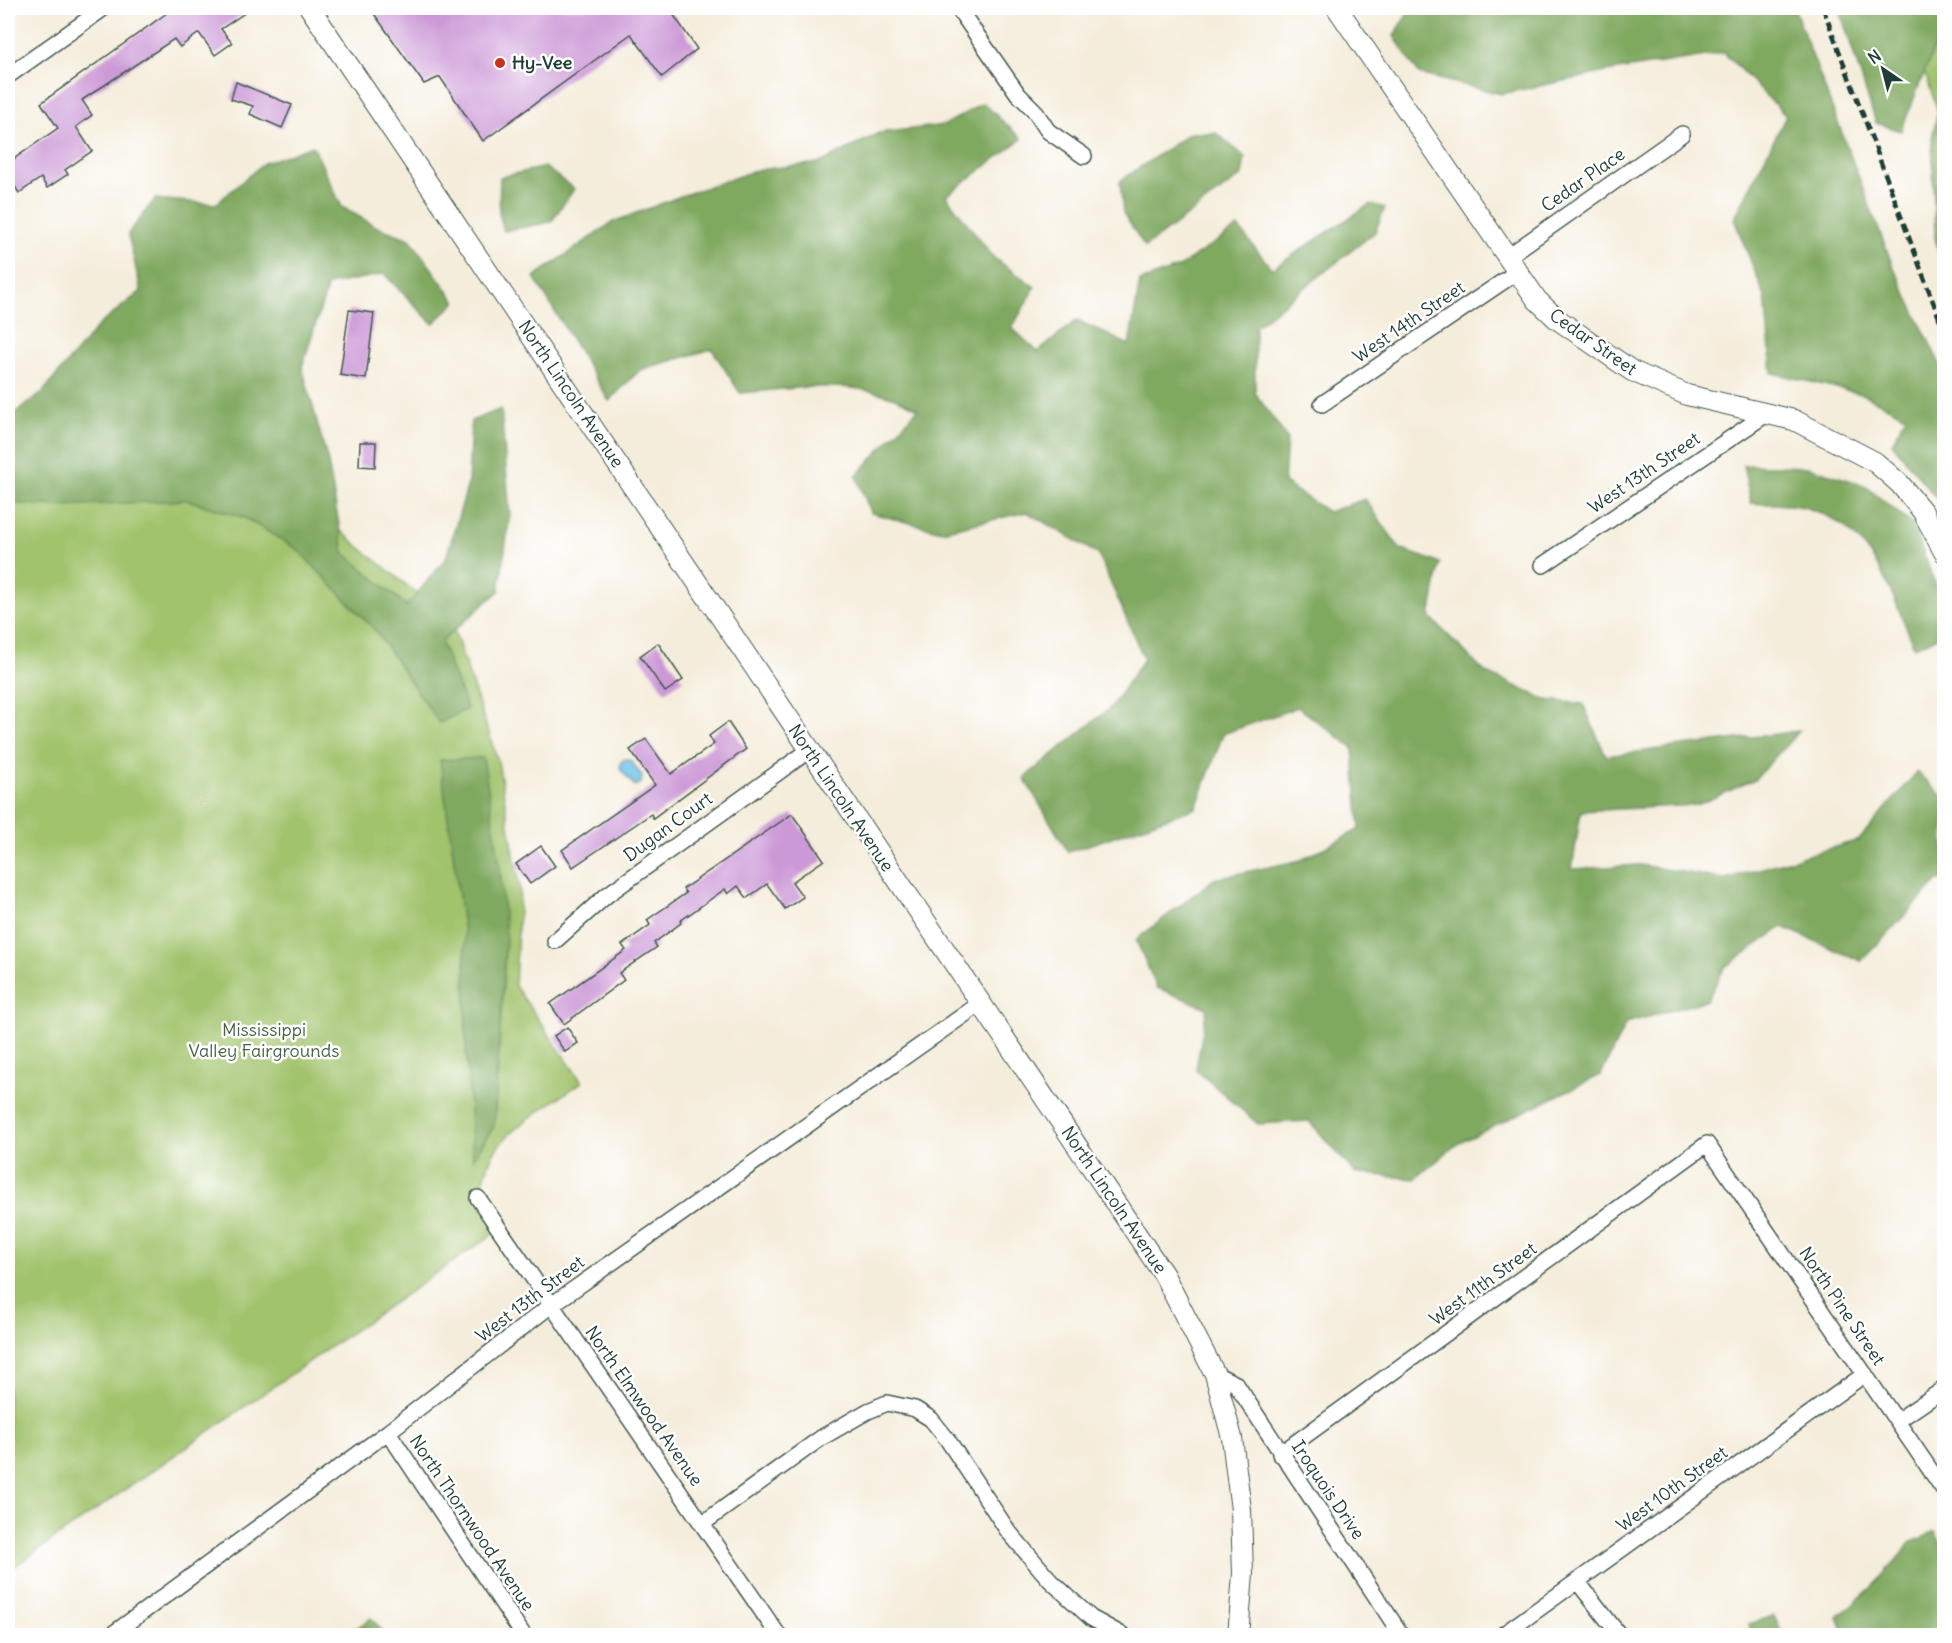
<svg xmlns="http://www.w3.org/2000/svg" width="1952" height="1643" font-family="Delius,sans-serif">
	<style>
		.green { fill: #a1c36c; stroke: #608050; stroke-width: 1.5 }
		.forest { fill: #80a960; stroke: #50734a; stroke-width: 1.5 }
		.water { fill: #6cc1e8; stroke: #467f8e; stroke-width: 1.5 }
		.building { fill: #cc99d7 }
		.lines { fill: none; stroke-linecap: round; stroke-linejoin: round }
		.minor-casing { stroke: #3f574d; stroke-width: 18 }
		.tertiary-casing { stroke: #3f574d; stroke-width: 22 }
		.minor { stroke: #fff; stroke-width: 15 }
		.tertiary { stroke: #fff; stroke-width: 20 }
		.rail { stroke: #1f3d34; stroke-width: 4.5; stroke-dasharray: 9 4.5; stroke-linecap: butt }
		.poi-dot { fill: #c8321e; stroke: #fff; stroke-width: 2 }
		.labels { text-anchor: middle; stroke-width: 5; stroke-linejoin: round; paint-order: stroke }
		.poi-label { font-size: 18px; font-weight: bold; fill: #1f3d34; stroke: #fff; text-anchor: start }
		.street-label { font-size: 18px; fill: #1f3d34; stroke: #fff }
		.park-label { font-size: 18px; fill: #466545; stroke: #fff }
	</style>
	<rect width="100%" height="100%" fill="#fff"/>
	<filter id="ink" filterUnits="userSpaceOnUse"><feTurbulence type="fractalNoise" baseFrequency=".0167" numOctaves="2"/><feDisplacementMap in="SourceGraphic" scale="12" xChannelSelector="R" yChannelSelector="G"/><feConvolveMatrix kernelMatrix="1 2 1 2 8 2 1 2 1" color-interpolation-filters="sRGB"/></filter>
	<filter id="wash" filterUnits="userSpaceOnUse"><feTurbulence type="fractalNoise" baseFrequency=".008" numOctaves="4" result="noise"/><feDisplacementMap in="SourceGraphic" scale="24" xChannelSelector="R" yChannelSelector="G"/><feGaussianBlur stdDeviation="1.35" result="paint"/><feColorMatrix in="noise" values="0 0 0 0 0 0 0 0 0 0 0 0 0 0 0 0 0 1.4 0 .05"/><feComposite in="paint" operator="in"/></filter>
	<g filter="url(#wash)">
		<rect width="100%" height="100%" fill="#f5eddb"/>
		<path class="green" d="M1902 8H1944V128Z
			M8 445 262 460 357 545 451 621 498 761 520 889 515 986 582 1082C556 1101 513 1124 495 1151 485 1166 485 1183 478 1198L500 1229 8 1571Z"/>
		<path class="forest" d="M1411 8H1794L1892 264 1944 373V513L1939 502 1892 443 1906 416 1862 394 1772 373 1765 297 1734 219 1786 116 1724 53 1611 71 1501 94 1419 74 1394 36Z
			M1839 8H1944V32L1940 33 1901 131 1876 123Z
			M1944 85V271L1935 238 1932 138Z
			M983 103 1022 139 946 196 994 258 1035 287 1012 328 1038 352 1077 320 1129 345 1140 281 1179 267 1238 227 1272 269 1370 204 1385 208 1375 232 1255 327V393L1287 438 1284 483 1328 512 1365 499 1400 549 1440 563 1430 617 1485 672 1546 700 1583 704 1606 756 1799 731 1754 780 1697 805 1581 811 1572 869 1640 865 1725 879 1859 840 1917 772 1944 798V878L1938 881 1861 961 1783 927 1725 967 1707 1000 1626 1023 1601 1075 1457 1144 1415 1179 1355 1173 1309 1121 1258 1124 1196 1070 1207 1008 1157 988 1136 940 1214 879 1301 860 1360 829 1353 748 1298 707 1223 734 1196 808 1068 852 1024 778 1111 707 1144 659 1098 554 1027 512 942 531 871 513 856 476 918 409C859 376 804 388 740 393L712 349 640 370 609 401 534 277 613 222 681 196 757 170 820 163 879 133 945 125Z
			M1190 133H1216L1245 157 1242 175 1145 247 1123 213 1120 181Z
			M313 146 342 207 377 227 410 239 456 302 433 324 384 274 328 285 302 367 328 462 344 553 407 606 446 558 468 484 471 421 501 409 510 515 499 591 441 642 467 709 439 723 375 630 297 549 245 518 187 500 58 506 8 503V418L41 394 99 325 141 291 128 234 155 199 216 204 264 163Z
			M545 167 574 189 551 222 504 231 499 213 500 177Z
			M1743 465 1808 467 1864 485 1913 525 1944 608V634L1914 647C1892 593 1872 528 1810 509 1793 503 1769 505 1751 503Z
			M483 758 499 860 506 937 494 1126 473 1159 466 1047 465 940 440 760Z
			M1935 1532 1944 1548V1635H1845L1838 1617 1872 1587 1912 1542Z
			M1774 1616 1783 1635H1752L1749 1624Z
			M371 1618 386 1635H347Z"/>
		<path class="water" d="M625 759 631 761 642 776 641 783 635 786 620 769 621 762Z"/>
		<g id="blocks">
			<path class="building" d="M174 8H252L221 29 232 43 215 55 199 33 180 47 174 39 82 100 92 115 76 127 92 151 65 170 68 174 47 188 41 178 19 193 8 176V163L58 128 41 103Z
				M370 8H669L697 49 662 77 631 34 483 141 440 77 424 84Z
				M236 82 292 105 282 128 250 114 253 106 231 99Z
				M349 310 374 313 366 379 340 375Z
				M360 442H376L375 467 359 466Z
				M658 643 683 680 665 692 640 656Z
				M728 722 746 749 653 818 651 814 573 867 562 850 655 785 630 750 646 739 671 774 714 744 709 736Z
				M792 814 824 860 792 882 803 897 785 909 767 884 747 898 738 886 728 894 725 889 680 921 681 923 654 943 657 947 619 973 624 980 564 1024 550 1004 626 950 622 945 650 925 647 920 686 893 683 889Z
				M541 846 555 866 530 884 516 864Z
				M567 1027 578 1043 565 1052 554 1036Z"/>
		</g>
	</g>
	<g filter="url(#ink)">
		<use href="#blocks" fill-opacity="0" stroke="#3f574d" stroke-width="1.5"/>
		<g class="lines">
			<g class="minor-casing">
				<path id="minor" d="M958 8 1018 94 1034 110 1048 131 1084 156
					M8 76 104 8
					M1507 257 1682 134
					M1322 404 1517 272
					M1543 565 1768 413
					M555 941 607 895 808 751
					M478 1198 779 1636
					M1215 1374 1236 1384 1402 1636
					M1897 1421 1944 1389
					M388 1432 524 1636
					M1280 1454 1707 1144 1944 1490
					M702 1524 821 1438 868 1411 887 1403 915 1409 931 1419 947 1439 1008 1531 1050 1580 1091 1618 1124 1636
					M1577 1581 1620 1636
					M110 1636 388 1432 550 1306 981 1003
					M1501 1636 1865 1374"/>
			</g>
			<g class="tertiary-casing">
				<path id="tertiary" d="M310 8 1164 1275 1215 1374 1232 1438 1241 1510 1243 1574 1238 1636
					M1337 8 1537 300 1557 319 1632 371 1687 395 1794 420 1875 462 1900 484 1923 512 1944 552"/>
			</g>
			<use href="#minor" class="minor"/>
			<use href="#tertiary" class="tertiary"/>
			<path class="rail" d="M1823 8 1944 331"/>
		</g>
	</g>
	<circle class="poi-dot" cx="500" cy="63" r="6"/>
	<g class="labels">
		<g class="poi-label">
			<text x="512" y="69">Hy-Vee</text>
		</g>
		<g class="street-label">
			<text transform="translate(1583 180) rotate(-35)" y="6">Cedar Place</text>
			<text transform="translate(1409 322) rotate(-34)" y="6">West 14th Street</text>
			<text transform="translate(1593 342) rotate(35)" y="6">Cedar Street</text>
			<text transform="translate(571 394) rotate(56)" y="6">North Lincoln Avenue</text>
			<text transform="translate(1644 473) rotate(-34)" y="6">West 13th Street</text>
			<text transform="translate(841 798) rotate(56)" y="6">North Lincoln Avenue</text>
			<text transform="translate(668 827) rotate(-36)" y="6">Dugan Court</text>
			<text transform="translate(1114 1200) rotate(56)" y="6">North Lincoln Avenue</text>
			<text transform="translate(1483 1284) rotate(-36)" y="6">West 11th Street</text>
			<text transform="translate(530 1299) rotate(-37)" y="6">West 13th Street</text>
			<text transform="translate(1842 1306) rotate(56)" y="6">North Pine Street</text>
			<text transform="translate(644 1406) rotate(55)" y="6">North Elmwood Avenue</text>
			<text transform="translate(1672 1489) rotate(-36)" y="6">West 10th Street</text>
			<text transform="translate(1328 1490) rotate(56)" y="6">Iroquois Drive</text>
			<text transform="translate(472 1523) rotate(56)" y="6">North Thornwood Avenue</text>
		</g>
		<g class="park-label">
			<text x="264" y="1036">Mississippi<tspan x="264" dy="21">Valley Fairgrounds</tspan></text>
		</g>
	</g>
	<rect width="1952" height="1643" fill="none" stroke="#fff" stroke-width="30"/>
	<g transform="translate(1883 69) rotate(325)" stroke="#ffffff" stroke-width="4.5" paint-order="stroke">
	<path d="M0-4.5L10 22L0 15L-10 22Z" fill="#1f3d34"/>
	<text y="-9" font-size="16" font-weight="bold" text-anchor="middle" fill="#1f3d34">N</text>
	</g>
</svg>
